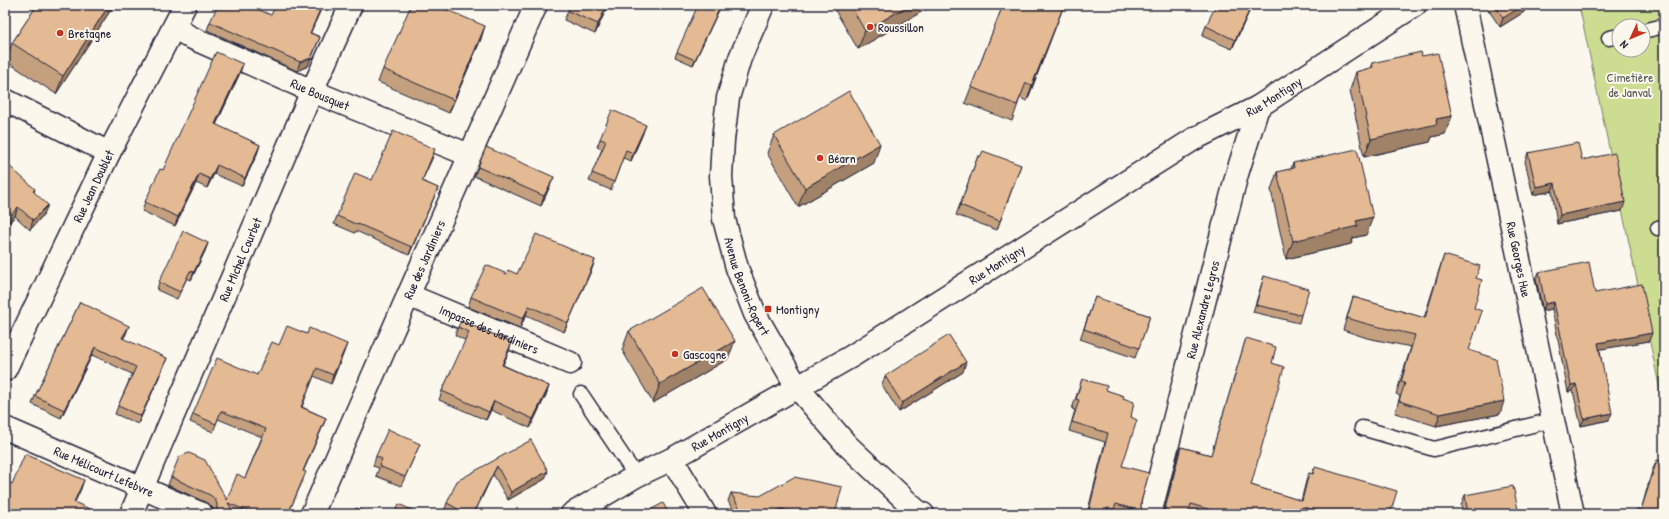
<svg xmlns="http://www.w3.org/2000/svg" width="1669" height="519" font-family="'Patrick Hand',sans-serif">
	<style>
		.green { fill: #ccdd91; stroke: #778066; fill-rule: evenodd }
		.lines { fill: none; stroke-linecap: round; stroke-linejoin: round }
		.lane-casing { stroke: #22223b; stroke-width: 17 }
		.street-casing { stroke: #22223b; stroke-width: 25 }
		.lane { stroke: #fbf7ec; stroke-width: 14 }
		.street { stroke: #fbf7ec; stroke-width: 22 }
		.wall { fill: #c4a07f; stroke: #22223b }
		.shaded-wall { fill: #a08268; stroke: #22223b }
		.building { fill: #e4ba94; stroke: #22223b }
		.poi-dot { fill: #c8321e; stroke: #fbf7ec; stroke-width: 1.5 }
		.labels { text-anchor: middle; stroke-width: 4; stroke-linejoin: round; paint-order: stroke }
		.poi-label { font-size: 13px; fill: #22223b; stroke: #fbf7ec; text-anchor: start }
		.park-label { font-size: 13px; fill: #555a55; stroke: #fbf7ec }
		.street-label { font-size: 13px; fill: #22223b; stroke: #fbf7ec }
	</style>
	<rect width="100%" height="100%" fill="#fbf7ec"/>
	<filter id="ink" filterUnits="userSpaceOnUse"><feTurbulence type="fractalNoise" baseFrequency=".025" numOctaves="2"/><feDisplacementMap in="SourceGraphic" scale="8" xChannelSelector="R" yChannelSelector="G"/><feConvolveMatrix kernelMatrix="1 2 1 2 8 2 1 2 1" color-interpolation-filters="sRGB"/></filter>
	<g filter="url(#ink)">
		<path class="green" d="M1579 5H1664V409ZM1619 26H1643V50H1619Z"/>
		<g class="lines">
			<g class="lane-casing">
				<path id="lane" d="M1643 31 1664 26
					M1609 38 1619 36
					M1658 228 1664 227
					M581 394 636 476
					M1362 428 1434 449 1553 420"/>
			</g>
			<g class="street-casing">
				<g id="street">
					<path id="s1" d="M763 5 740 58 728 98 723 140 721 176 724 219 737 268 755 314 797 387 846 444 916 510 923 514"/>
					<path id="s2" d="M1465 5 1573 514"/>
					<path id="s3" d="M174 27 190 37 312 91 469 155"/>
					<path d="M5 100 109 153"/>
					<path id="s4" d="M408 295 570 363"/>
					<path id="s5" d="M5 370 109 153 185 5"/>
					<path id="s6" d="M5 428 202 514"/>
					<path d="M672 459 705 514"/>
					<path id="s7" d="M131 514 312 91 351 5"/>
					<path id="s8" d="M312 514 536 5"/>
					<path id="s9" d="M572 514 636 476 672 459 852 356 1194 139 1258 107 1415 5"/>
					<path id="s10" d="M1150 514 1237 174 1258 107"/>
				</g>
			</g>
			<use href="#lane" class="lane"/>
			<use href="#street" class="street"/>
		</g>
		<path class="wall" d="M37 5H114L56 94 6 61 12 43Z
			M505 5H511L510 7Z
			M608 5 595 34 564 20 568 11Z
			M721 5 693 65 675 57 677 52Z
			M832 5H933L858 49Z
			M1003 5H1064L1027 101 1020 98 1012 121 965 103Z
			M1252 5 1248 14 1232 49 1202 36 1206 26Z
			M1485 5H1526L1524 12 1500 27Z
			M210 22 311 33 320 37 308 66 297 71 207 30Z
			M481 39 449 113 378 82 383 69Z
			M1422 56 1452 116 1445 134 1432 137 1430 142 1364 157 1350 90 1356 72 1370 68 1372 63Z
			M240 73 216 125 260 145 257 154 242 186 214 174 207 188 196 183 175 226 142 211 145 202 163 170Z
			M643 133 631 161 623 158 611 190 589 181 602 149 597 147 600 139Z
			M774 135 874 163 798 207 767 153Z
			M1528 153 1582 160 1622 211 1557 224 1552 191 1533 195 1525 161Z
			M978 156 1021 165 997 230 956 215Z
			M433 157 422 181 438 188 409 255 356 231 355 233 334 224 337 216 372 180Z
			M1293 163 1366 235 1353 238 1351 244 1286 259 1271 190 1277 172 1291 169Z
			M5 167 35 189 34 192 44 214 30 230 15 216 9 223 5 220Z
			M478 167 550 186 541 206 474 176Z
			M208 243 205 251 191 280 187 278 177 299 157 290 159 282Z
			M1444 255 1476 278 1474 308 1469 350 1500 414 1436 426 1395 413 1400 396 1396 394 1411 347 1367 338 1343 330 1349 310 1353 297 1424 318 1440 267Z
			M595 260 564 332 526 315 520 328 468 307 471 297 507 274H517Z
			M1539 272 1595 293 1649 341 1600 349 1609 420 1581 426 1573 391 1568 392 1552 309 1543 311 1536 279Z
			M1264 276 1301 315 1299 323 1253 312Z
			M1095 297 1150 316 1135 358 1080 339Z
			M80 302 126 334 123 339 164 366 138 424 115 414 118 406 132 374 92 355 61 418 32 404 35 396Z
			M458 327 509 351 503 365 549 386 546 395 530 428 491 410 486 420 439 400 442 391 466 341 455 335Z
			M629 331 728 359 653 403 622 350Z
			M1246 338 1272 363 1251 485 1301 501 1306 481 1309 473 1312 474 1315 467 1390 514H1195L1188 512H1163L1178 455 1181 447 1211 455Z
			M279 345 344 352 331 384 314 376 302 407 326 418 303 471V480L288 514H233L229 513H214L212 507 207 503 168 485 171 477 227 500 245 478 262 437 218 419 213 432 190 422 193 414 257 375Z
			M963 372 899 412 882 385 885 376Z
			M1082 379 1123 398 1131 417 1122 466 1141 502V508L1144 512 1143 514H1087L1105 442 1069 431 1075 410 1072 409Z
			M531 440 545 479 508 500 493 474 474 514H449L444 511 447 503Z
			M420 444 416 453 401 486 376 476 379 468 373 466 376 456Z
			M1657 460 1664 514 1641 510 1652 471Z
			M731 493 835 514H735L728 501Z
			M1465 495 1519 514H1463L1461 505Z"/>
		<path class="shaded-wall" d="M109 5H114L56 94 63 76Z
			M322 5H323L307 41 310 33Z
			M607 5H608L595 34 598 24Z
			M721 5 720 8 693 65 695 60Z
			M909 5H933L858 49 865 31Z
			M1064 5 1027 101 1032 85Z
			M1252 5 1248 14 1232 49 1235 40Z
			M1523 5H1526L1524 12 1500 27 1503 18Z
			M485 26 481 39 449 113 454 100Z
			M320 37 308 66 297 71 300 62Z
			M243 64 240 73 212 133 215 124Z
			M1452 116 1445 134 1432 137 1430 142 1364 157 1371 139 1436 119Z
			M646 125 643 133 631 161 633 153Z
			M880 144 874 163 798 207 805 188Z
			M260 145 257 154 242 186 245 178Z
			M217 165 214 174 207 188 210 179Z
			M199 174 196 183 175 226 178 217Z
			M554 177 550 186 541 206 544 196Z
			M1555 183 1552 191 1533 195 1536 187Z
			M438 188 435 195 409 255 412 247Z
			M1625 202 1622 211 1557 224 1560 215Z
			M48 205 44 214 30 230 33 220Z
			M18 207 15 216 9 223 12 214Z
			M1373 217 1366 235 1353 238 1351 244 1286 259 1293 241 1356 221Z
			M208 243 205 251 191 280 194 272Z
			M595 260 592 269 564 332 568 323Z
			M1554 302 1552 309 1543 311 1545 304Z
			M529 306 526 315 520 328 523 319Z
			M129 326 126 334 119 346 122 338Z
			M1652 333 1649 341 1596 350 1598 343Z
			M735 341 728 359 653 403 660 384Z
			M512 342 509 351 499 373 502 365Z
			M347 344 344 352 331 384 333 375Z
			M95 347 92 355 61 418 64 410Z
			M167 358 164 366 138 424 141 416Z
			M966 362 963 372 899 412 902 403Z
			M1576 384 1573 391 1568 392 1571 385Z
			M549 386 546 395 530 428 533 419Z
			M494 401 491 410 486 420 489 412Z
			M1504 401 1500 414 1436 426 1440 414Z
			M1612 413 1609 420 1581 426 1584 419Z
			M326 418 323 426 300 479 303 471Z
			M497 466 493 474 474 514H473Z
			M548 471 545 479 508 500 511 492Z
			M84 480 81 489 71 511 74 502Z
			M781 509 779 514H773Z"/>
		<path class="building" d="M37 5H109L63 76 12 43Z
			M218 5H248L271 15 276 5H322L310 33 320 37 311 58 300 62 210 22Z
			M411 5H435L485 26 454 100 383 69Z
			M570 5H607L598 24 568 11Z
			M698 5H721L695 60 677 52Z
			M850 5H909L865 31Z
			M1003 5H1064L1032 85 1026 83 1017 105 971 87Z
			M1216 5H1252L1235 40 1206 26Z
			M1495 5H1524L1503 18Z
			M216 52 243 64 215 124 260 145 245 178 217 165 210 179 199 174 178 217 145 202 160 169 163 170Z
			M1421 52 1422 56 1438 53 1452 116 1436 119 1437 124 1371 139 1356 72 1373 67 1372 63Z
			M849 91 880 144 805 188 774 135Z
			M612 110 646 125 633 153 626 150 614 182 592 173 606 141 600 139Z
			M393 131 435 149 422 181 438 188 412 247 358 224V225L337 216 355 173 372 180Z
			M1578 143 1582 160 1615 153 1625 202 1560 215 1555 183 1536 187 1528 153Z
			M486 147 554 177 544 196 478 167Z
			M1357 149 1373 217 1356 221 1358 226 1293 241 1277 172 1294 168 1293 163Z
			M983 151 1021 165 1000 221 960 205 978 156 980 157Z
			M7 164 35 189 33 191 48 205 33 220 18 207 12 214 5 207V167Z
			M183 231 208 243 194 272 190 271 180 292 159 282Z
			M536 234 595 260 568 323 529 306 523 319 471 297 486 265 507 274 508 270 517 274Z
			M1444 255 1480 266 1476 278 1482 280 1474 308 1482 311 1469 350 1496 359 1504 401 1440 414 1399 401 1405 383 1401 382 1415 335 1371 325 1347 318 1353 297 1425 318Z
			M1589 262 1595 293 1642 284 1652 333 1598 343 1612 413 1584 419 1576 384 1571 385 1554 302 1545 304 1539 272Z
			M1264 276 1309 289 1301 315 1256 305Z
			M703 288 735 341 660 384 629 331Z
			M1095 297 1150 316 1139 348 1084 329Z
			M80 302 129 326 122 338 167 358 141 416 118 406 136 367 95 347 64 410 35 396Z
			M461 321 512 342 502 365 549 386 533 419 494 401 489 412 442 391 469 332 458 327Z
			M287 326 307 334 309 328 347 344 333 375 317 368 301 407 326 418 303 471 306 472 288 514H255L228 503 231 508 228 514H214L217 510V504L215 499 210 495 171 477 179 457 189 453 205 460 227 500 237 474 245 478 266 429 221 411 216 424 193 414 217 358 257 375 272 342 279 345Z
			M949 335 966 362 902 403 885 376Z
			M1246 338 1276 347 1272 363 1284 367 1251 485 1302 501 1309 473 1313 474 1315 467 1397 491 1390 514H1329L1302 507 1301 514H1224L1191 504 1188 514H1162L1165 509 1181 447 1211 455Z
			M1082 379 1107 386 1106 390 1124 396 1123 398 1134 402 1131 417 1137 420 1122 466 1149 473 1141 502V508L1144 512 1116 504 1114 509 1108 508 1106 514H1088L1108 433 1072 422 1079 400 1076 399Z
			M388 429 420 444 405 477 379 466 382 459 376 456Z
			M531 440 548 471 511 492 497 466 474 511 473 510 470 514H467L447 503 457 481Z
			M25 454 84 480 74 502 92 510 90 514H5V481L12 484Z
			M1657 460 1664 462V514H1635L1637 509 1641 510Z
			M794 477 842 487 835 514H804L781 509 773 514H743L731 493 760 496Z
			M1513 486 1519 514H1468L1465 495Z
			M663 503 669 514H643Z
			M399 504 420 514H394Z
			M356 508 370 514H353Z
			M182 510 192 514H181Z"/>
	</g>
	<g class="poi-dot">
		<circle cx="870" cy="27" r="4"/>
		<circle cx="60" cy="33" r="4"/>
		<circle cx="820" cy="158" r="4"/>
		<rect x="764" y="305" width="8" height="8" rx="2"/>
		<circle cx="675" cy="354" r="4"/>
	</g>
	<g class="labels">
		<g class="poi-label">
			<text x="878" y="32">Roussillon</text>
			<text x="68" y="38">Bretagne</text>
			<text x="828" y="163">Béarn</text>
			<text x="776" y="314">Montigny</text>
			<text x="683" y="359">Gascogne</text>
		</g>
		<g class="park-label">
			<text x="1630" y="82">Cimetière<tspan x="1630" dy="15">de Janval</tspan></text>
		</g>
		<g class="street-label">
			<text dy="5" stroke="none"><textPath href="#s3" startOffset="161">Rue Bousquet</textPath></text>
			<text dy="5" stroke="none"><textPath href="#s9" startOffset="817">Rue Montigny</textPath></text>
			<text dy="5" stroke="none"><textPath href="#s5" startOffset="204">Rue Jean Doublet</textPath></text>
			<text dy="5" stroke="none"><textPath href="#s7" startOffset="277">Rue Michel Courbet</textPath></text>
			<text dy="5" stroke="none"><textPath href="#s8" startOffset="278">Rue des Jardiniers</textPath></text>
			<text dy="5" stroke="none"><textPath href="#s2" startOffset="260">Rue Georges Hue</textPath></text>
			<text dy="5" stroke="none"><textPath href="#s9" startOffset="493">Rue Montigny</textPath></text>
			<text dy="5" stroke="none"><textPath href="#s1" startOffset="292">Avenue Benoni-Ropert</textPath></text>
			<text dy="5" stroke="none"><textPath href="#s10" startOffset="211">Rue Alexandre Legros</textPath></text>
			<text dy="5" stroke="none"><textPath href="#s4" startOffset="88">Impasse des Jardiniers</textPath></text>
			<text dy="5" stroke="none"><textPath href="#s9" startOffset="169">Rue Montigny</textPath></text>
			<text dy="5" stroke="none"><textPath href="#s6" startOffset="108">Rue Mélicourt Lefebvre</textPath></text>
		</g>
	</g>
	<rect width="1669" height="519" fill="none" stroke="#fbf7ec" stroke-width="20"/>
	<rect x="10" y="10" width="1649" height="499" fill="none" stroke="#22223b" stroke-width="1.5" filter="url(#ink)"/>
	<g transform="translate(1631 38) rotate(226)"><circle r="19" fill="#fbf7ec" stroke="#a4a2a5"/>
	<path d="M0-3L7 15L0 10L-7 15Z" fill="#c8321e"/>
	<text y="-6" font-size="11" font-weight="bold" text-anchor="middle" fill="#22223b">N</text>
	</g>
</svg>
